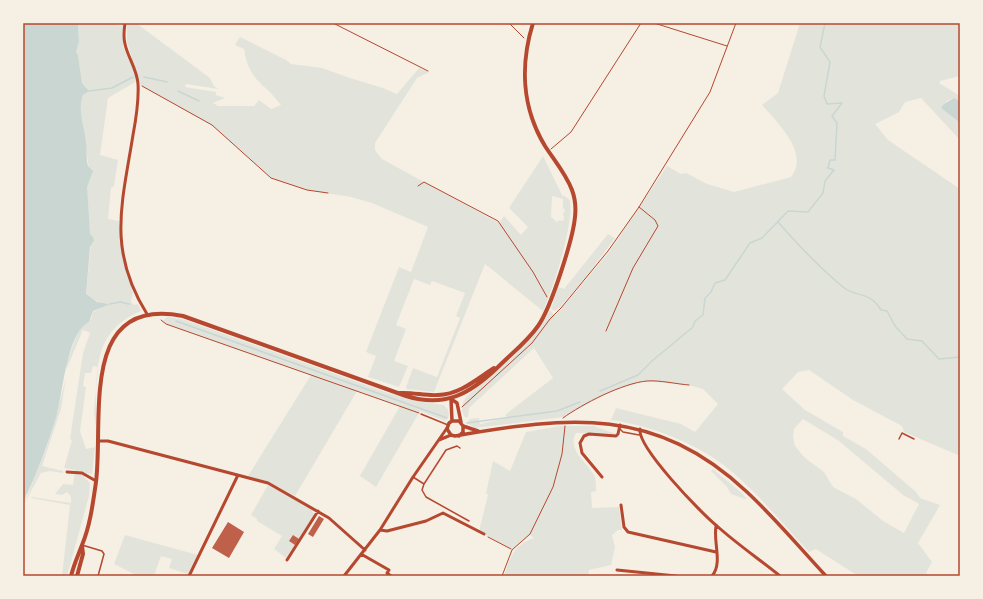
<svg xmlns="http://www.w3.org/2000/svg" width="983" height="599" font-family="Karla,sans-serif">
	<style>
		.green { fill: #e2e4dc; fill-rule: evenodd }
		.water { fill: #c9d6d2 }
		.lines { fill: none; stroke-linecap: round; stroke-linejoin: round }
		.stream { stroke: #c9d6d2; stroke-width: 1.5 }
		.building { fill: #bf614a }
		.path { stroke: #b5482f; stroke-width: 1 }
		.service { stroke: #b5482f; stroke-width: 1.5 }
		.minor { stroke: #b5482f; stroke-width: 3 }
		.tertiary { stroke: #b5482f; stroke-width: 3.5 }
		.secondary { stroke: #b5482f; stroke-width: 4 }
		.neatline { fill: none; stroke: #b5482f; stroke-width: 1.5 }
	</style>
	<rect width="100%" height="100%" fill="#f6efe4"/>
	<path class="green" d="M78 23H107L121 26 123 23V46L128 58H132L127 42V23H136L210 78 214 86 218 89 186 84 185 87 216 92V95L225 98 213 103 218 106H254L259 100 271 109 281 105C264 82 249 82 244 49L235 45 240 37 286 60 291 64 322 68 350 78 383 88 397 94 419 68 429 72 417 78 375 143V150L382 159 499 223 504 216 521 235 528 227 509 208 543 156 563 197V195L570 200C574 225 553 288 543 311L485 264 434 392 407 389 406 387 413 368 437 377 460 318 456 316 465 293 432 281 430 285 414 279 396 325 406 329 394 361 408 366 399 387 368 377 376 356 366 352 399 267 411 272 428 227 372 203 351 197 307 190 271 178 212 125 142 86 137 81 108 98 100 155 118 160 114 186 111 188 108 219 119 221 122 252 133 293 131 302 134 305 138 304 141 311C132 315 122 320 115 328 91 352 97 396 96 427L94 413 98 367 93 366 91 373H85L83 386 86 387 80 431 86 449 95 447 92 474 84 473V477L90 483 89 496 67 576H62L70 505 31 498 32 497 71 503V497L67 492 62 495 55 494 63 484 73 485 75 470 64 468 72 440 70 439 83 353 90 333 83 330 67 368 65 366 79 329 91 319 93 312 109 303C100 304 93 300 86 294L91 243 87 212V187L89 169 81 115V100L87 88 82 83 78 55 76 52 79 41ZM552 196 563 199V207L565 211 563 213 564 218 563 221 559 220 557 222 551 217Z
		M800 23H960V76L940 81 939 83 960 96V101L954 98 947 101 941 108 960 123V140L921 98 905 102 899 112 875 124 888 140 960 189V456L904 432 902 426 853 400 809 370 798 372 782 389 805 410 843 432V436L866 449 916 492 920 498 940 505 918 543 932 562 926 573 929 576H858L816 549 809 552C781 522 754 488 721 463 690 441 648 425 611 420L616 408 681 424 695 432 718 404 703 389 689 385 644 381 610 392 564 417 475 428 467 423 470 419 479 418 480 424 506 418V414L553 378 534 348 469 408 468 417H465C460 410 462 402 467 396 497 369 531 347 550 310L555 316 609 252 667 166 681 174 686 173 707 184 734 192 791 177C810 153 777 122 762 105L778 93ZM803 419 839 441 903 495 919 504 904 533 883 521 856 499 833 487 824 472 804 457 795 446 793 437 794 429Z
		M608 234 615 238 586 277 560 307 555 311 551 309 558 287 564 289Z
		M167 317 182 319 388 393 416 401 444 405 448 410 449 416 445 421 420 411 376 487 360 476 400 406 357 391 295 496 269 482 248 476 311 375 166 324 162 322Z
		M66 377 61 409 42 466 63 471V473L50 471 41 473 23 506 46 449 57 413Z
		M560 426H594L616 434C614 435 583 433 576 433 567 450 586 461 594 475 596 479 596 486 596 491L591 492 592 508 619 507 622 530H618L612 535 615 547 611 565 589 570 588 576H504C510 558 514 544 534 538L530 535 512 550 479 531 488 495 486 493 493 461 510 471 526 432Z
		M713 469 742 493 746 498 745 499 731 494 727 487 711 471Z
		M268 485 312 509 314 515 286 558 274 549 282 536 257 521V519L251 515Z
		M125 535 198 555 188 574 169 568 172 559 161 556 154 576H138L114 564Z"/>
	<path class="water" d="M23 23H78L79 42 76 52 78 55 82 83 89 91 83 95C77 111 85 128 86 144 87 152 86 159 88 166L93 171 87 187 90 234 93 237 94 240 90 247 86 294 97 302 110 304 93 311 89 322C67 332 63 392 57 414 48 444 37 474 23 502Z
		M954 98 960 101V123L941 108 944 104Z"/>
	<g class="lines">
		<path class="stream" d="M144 77 167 82
			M89 91 112 88 133 77
			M178 91 199 101
			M778 222C798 245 819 267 843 287 856 298 869 290 881 310L887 311 895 326 907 339 922 341 939 359 960 357
			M110 304 120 302 129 304
			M176 321 447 418
			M600 391 638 375 652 361 693 327 695 321 703 315 705 298 711 292 715 283 725 280 750 243 762 238 788 211 808 212 823 193 825 181 834 170 828 168 830 160H835L837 123 832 116 842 103 827 104 824 96 830 62 820 47 825 23
			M467 423 557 411 580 402"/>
	</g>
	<path class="building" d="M319 516 324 519 313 537 308 534Z
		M228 522 244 532 229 558 212 548Z
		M293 535 299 539 295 545 289 541Z"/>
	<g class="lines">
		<path class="path" d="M333 23 428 71
			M509 23 524 38
			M654 23 727 46
			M142 86 212 125 271 178 307 190 328 193
			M551 149 571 132 641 23
			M418 186 424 182 498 221 533 272 547 297
			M161 320 166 324 419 413
			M606 331 633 268 658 226 655 220 639 207
			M462 407 532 343 550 319 561 308 608 251 639 207 710 92 736 23
			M563 418C582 404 623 383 647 381 660 380 676 384 689 385
			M488 537 511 549
			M502 576 512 550 530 534 553 487 562 454 565 426"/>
		<path class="service" d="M421 414 448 425
			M619 428 623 432 639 435
			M899 439 902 433 914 439
			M413 477 424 484 422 490 426 497 469 521
			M424 484 446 450 457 446 460 448
			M82 545 102 551 104 554 98 576"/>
		<path class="minor" d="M125 23C124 30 123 37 125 44 128 58 137 69 138 84 139 101 136 119 133 135 122 204 107 250 147 314
			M640 429C637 447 701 513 717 526 737 544 759 559 780 576
			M439 440 451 435
			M99 441H108L268 483 329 518 365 550
			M67 472 82 473 96 481
			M602 477 582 453 580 443 584 436 589 434 616 436 618 434 620 425
			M621 505 624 527 628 532 716 552
			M380 530 387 531 426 521 443 513 484 534
			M361 554 389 570 387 573 391 576
			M287 560 318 511
			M617 570 676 576
			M189 576 238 475
			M344 576 380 530 413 477 447 428
			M712 576C723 563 713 542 716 526"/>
		<path class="tertiary" d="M452 421 451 399 457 403 461 422
			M463 426 478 431
			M459 436 463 432V426L459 421H452L449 423 447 429 451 435 455 436C570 416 655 406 747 492 775 518 800 548 826 576"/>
		<path class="secondary" d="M400 393C413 392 425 396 438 395 459 395 477 379 494 368
			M71 576C74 564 78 556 82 545 90 526 93 503 96 482 104 419 78 295 183 316L406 396C445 408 470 394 498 367 512 353 527 342 538 326 551 308 573 239 575 217 576 208 575 198 572 190 566 174 554 160 545 146 522 108 520 65 533 23
			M77 576 83 554 82 546"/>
	</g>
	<rect width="983" height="599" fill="none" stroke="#f6efe4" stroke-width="48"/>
	<rect x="24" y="24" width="935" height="551" class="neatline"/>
</svg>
